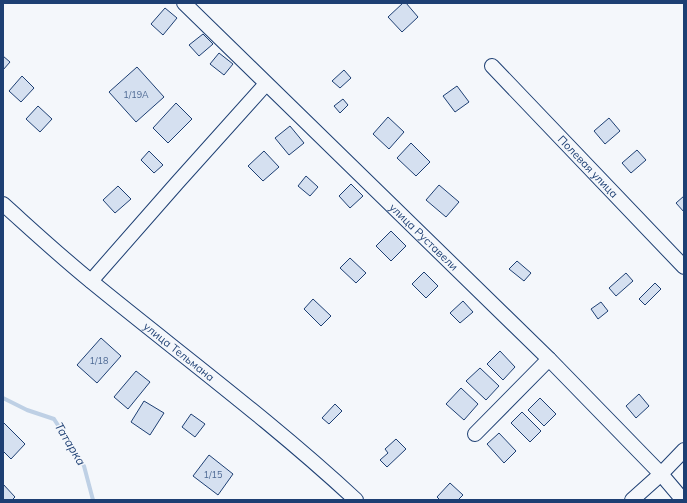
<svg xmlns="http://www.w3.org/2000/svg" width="687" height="503" font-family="Mulish,sans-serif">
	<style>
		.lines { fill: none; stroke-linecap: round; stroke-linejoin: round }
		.stream { stroke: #bed0e5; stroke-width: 4 }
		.building { fill: #d5e0f0; stroke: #1d3f73 }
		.minor-casing { stroke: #1d3f73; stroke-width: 16 }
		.minor { stroke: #f4f7fb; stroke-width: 14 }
		.labels { text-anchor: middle; stroke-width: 3; stroke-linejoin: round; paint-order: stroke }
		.number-label { font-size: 9px; fill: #4b6792 }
		.street-label { font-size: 11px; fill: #1d3f73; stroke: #f4f7fb }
		.water-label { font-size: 12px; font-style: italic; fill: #1d3f73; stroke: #f4f7fb }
	</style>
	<rect width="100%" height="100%" fill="#f4f7fb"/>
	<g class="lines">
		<path class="stream" d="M3 398 27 410 54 419 84 466 93 500"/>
	</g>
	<path class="building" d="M403 3H406L418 17 402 32 388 17Z
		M165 8 177 18 163 35 151 24Z
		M203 34 213 44 199 56 189 45Z
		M219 53 233 64 224 75 210 64Z
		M3 56 10 62 3 70Z
		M137 67 164 97 136 122 109 92Z
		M344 70 351 78 340 88 332 81Z
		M22 76 34 88 21 102 9 91Z
		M457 86 469 102 455 112 443 96Z
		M343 99 348 105 340 113 334 106Z
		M176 103 192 119 168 143 153 128Z
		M38 106 52 119 40 132 26 119Z
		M388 117 404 132 389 149 373 134Z
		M609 118 620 131 605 144 594 131Z
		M290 126 304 143 289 155 275 138Z
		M411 143 430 162 416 176 397 158Z
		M637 150 646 160 631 173 622 163Z
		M149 151 163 165 154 173 141 160Z
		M264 151 279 167 263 181 248 166Z
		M306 176 318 187 310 196 298 186Z
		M351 184 363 196 350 208 339 196Z
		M439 185 459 202 446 217 426 200Z
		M118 186 131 199 115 213 103 200Z
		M684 196V212L676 203Z
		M391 231 406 246 391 261 376 246Z
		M350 258 366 273 356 283 340 268Z
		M517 261 531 273 524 281 509 269Z
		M424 272 438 286 426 298 412 284Z
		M626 273 633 281 616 296 609 288Z
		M655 283 661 289 645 305 639 299Z
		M313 299 331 316 321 326 304 309Z
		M463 301 473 312 460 323 450 313Z
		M601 302 608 311 598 319 591 309Z
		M101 338 121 356 97 383 77 365Z
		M500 351 515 367 503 380 487 364Z
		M480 368 499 386 486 400 466 381Z
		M136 371 150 382 128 409 114 397Z
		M461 388 478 404 464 420 446 404Z
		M639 394 649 406 636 418 626 406Z
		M540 398 556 414 544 426 528 410Z
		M144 401 164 413 150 435 131 422Z
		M335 404 342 411 329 424 322 418Z
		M522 412 541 431 530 442 511 423Z
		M191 414 205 424 195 437 182 427Z
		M3 422 25 444 11 459 3 451Z
		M499 433 516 451 504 463 487 444Z
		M396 439 406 449 387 467 380 460 388 453 385 449Z
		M209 455 233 474 218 495 193 476Z
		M450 483 463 495 458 500H440L437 497Z
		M3 484 15 497 12 500H3Z"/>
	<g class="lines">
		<g class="minor-casing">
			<g id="minor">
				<path id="s1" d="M184 3 549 359 661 474 683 500"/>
				<path id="s2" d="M492 66 684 267"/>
				<path id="s3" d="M3 204C32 230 61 257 92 282 180 354 272 422 356 500"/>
				<path d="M91 281 177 183 265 85"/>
				<path d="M475 434 549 359"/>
				<path d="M632 500 661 474 684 450"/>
			</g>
		</g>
		<use href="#minor" class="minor"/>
	</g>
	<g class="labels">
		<g class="number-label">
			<text x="136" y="98">1/19А</text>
			<text x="99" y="364">1/18</text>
			<text x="213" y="478">1/15</text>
		</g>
		<g class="street-label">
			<text dy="4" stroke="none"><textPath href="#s2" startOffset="139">Полевая улица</textPath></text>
			<text dy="4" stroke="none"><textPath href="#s1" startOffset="335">улица Руставели</textPath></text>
			<text dy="4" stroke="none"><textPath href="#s3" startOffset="230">улица Тельмана</textPath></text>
		</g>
		<g class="water-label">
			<text transform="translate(70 444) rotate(59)" y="4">Татарка</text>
		</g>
	</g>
	<rect width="687" height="503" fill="none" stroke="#1d3f73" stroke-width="8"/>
</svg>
